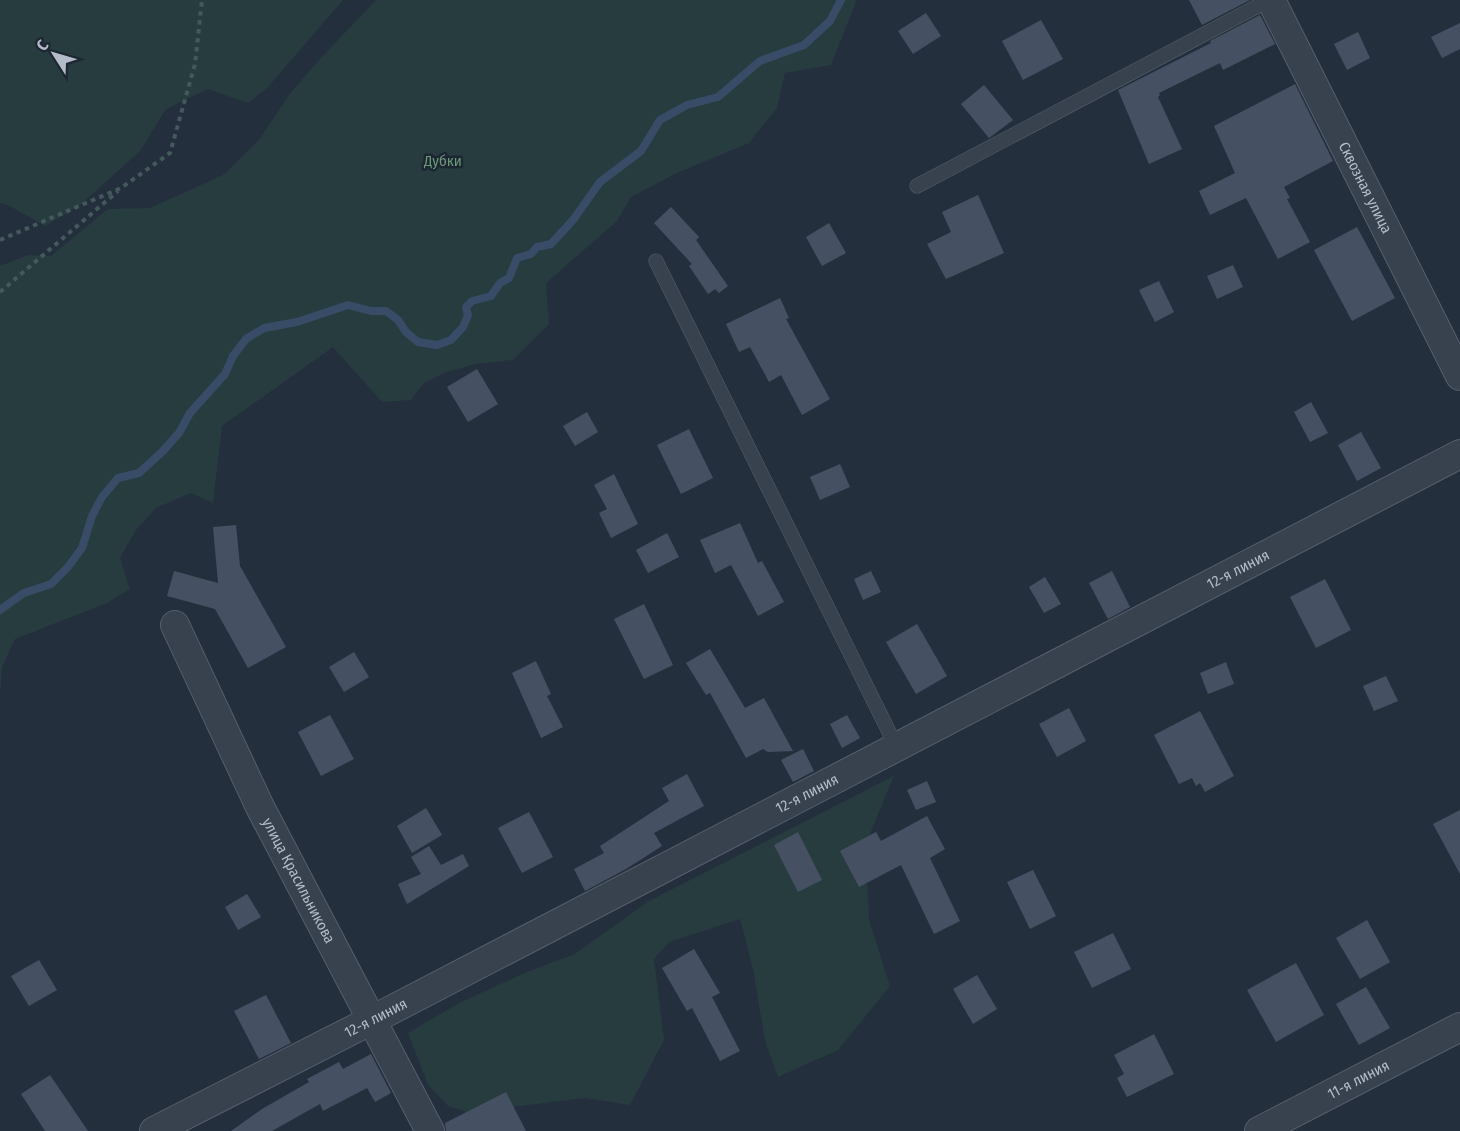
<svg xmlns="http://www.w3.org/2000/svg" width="1460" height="1131" font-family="'Fira Sans Condensed',sans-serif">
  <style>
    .green { fill: #263c3f }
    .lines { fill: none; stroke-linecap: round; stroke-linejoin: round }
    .stream { stroke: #394c67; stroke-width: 8 }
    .building { fill: #455162 }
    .lane-casing { stroke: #565f6c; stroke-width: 15 }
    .street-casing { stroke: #565f6c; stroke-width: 30 }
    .path { stroke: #44595c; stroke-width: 4; stroke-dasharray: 4.5 4.5; stroke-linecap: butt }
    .lane { stroke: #38414e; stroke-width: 14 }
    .street { stroke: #38414e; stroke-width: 28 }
    .labels { text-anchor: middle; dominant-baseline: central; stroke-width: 5; stroke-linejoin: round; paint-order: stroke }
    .park-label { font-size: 15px; fill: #6b9a76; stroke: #1d2633 }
    .street-label { font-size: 15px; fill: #b4bcc9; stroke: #1d2633 }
  </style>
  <rect width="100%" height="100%" fill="#242f3e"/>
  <g class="green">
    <polygon points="0,0 343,0 268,87 248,103 208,89 166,109 140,151 79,206 45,226 8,205 0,203"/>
    <polygon points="376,0 857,0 831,65 785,73 777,108 749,143 677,173 631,197 617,221 546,283 549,324 513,360 476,364 446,372 424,383 411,400 382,402 333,347 222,426 213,503 191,493 156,508 136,530 120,558 130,589 107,603 15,639 2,667 0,695 0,266 28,255 51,256 108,209 150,208 223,175 258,141 292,91 319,60"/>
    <polygon points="894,776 870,834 866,862 869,920 890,986 838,1050 778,1077 765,1041 753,969 740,919 669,942 654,959 664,1040 630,1105 585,1098 467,1112 448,1106 428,1085 408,1033 459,1003 527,972 575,954 649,901"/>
  </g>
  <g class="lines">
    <polyline class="stream" points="0,610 24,593 51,584 68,567 82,548 92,516 102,497 118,478 139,473 162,452 179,433 190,413 225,374 233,356 246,339 264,328 297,322 348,305 371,311 386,311 398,320 406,332 418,342 437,345 451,340 463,327 468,315 466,307 472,301 491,296 500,283 509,278 517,258 531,254 537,247 551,244 573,220 600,182 641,151 660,120 687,105 718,97 760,61 804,45 830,21 841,0"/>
  </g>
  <g class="building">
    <polygon points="1189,0 1250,0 1202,25"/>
    <polygon points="926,13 941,36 913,54 898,31"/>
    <polygon points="1260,15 1275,44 1223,70 1220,63 1159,93 1160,95 1158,97 1182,149 1149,164 1118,90 1211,43 1210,41"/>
    <polygon points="1041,20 1063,59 1023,80 1002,41"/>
    <polygon points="1460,23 1460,49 1442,58 1431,37"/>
    <polygon points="1358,32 1370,58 1347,70 1334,44"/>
    <polygon points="1295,84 1333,161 1284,187 1290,198 1287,199 1310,242 1278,259 1246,198 1210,215 1199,191 1235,173 1214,126"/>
    <polygon points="984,85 1013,120 989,138 961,104"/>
    <polygon points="978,195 1004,253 946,279 927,244 951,232 942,212"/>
    <polygon points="671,207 699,237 696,240 728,286 719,293 715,289 708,294 689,266 692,264 654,223"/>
    <polygon points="829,223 846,253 822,266 806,237"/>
    <polygon points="1357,227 1395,298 1352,321 1314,250"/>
    <polygon points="1233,265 1243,287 1217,299 1207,276"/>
    <polygon points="1159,281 1174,312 1155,322 1139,290"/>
    <polygon points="780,298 789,318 786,319 830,399 802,415 781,375 769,382 750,347 739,352 726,324"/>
    <polygon points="477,369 498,404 468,422 447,387"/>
    <polygon points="1311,402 1328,433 1310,442 1294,412"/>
    <polygon points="587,412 598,432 575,446 563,426"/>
    <polygon points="689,429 713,478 681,494 657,445"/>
    <polygon points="1361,432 1381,468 1357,481 1338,445"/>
    <polygon points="840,464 850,487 820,500 810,477"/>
    <polygon points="614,474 638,524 611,538 599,513 607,509 594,485"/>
    <polygon points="740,523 758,563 762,561 784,602 758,616 731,565 715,573 700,540"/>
    <polygon points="236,525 240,566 286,647 248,668 215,609 167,596 174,571 218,583 213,527"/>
    <polygon points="667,533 679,557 648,573 636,550"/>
    <polygon points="871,571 881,592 863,600 854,579"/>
    <polygon points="1112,571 1130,607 1108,619 1089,583"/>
    <polygon points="1045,577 1061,604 1044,613 1029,587"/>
    <polygon points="1325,579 1351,630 1316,648 1290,597"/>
    <polygon points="644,604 673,665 644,679 614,619"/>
    <polygon points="917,624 947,676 916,694 886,642"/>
    <polygon points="710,649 745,708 764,698 793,751 768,752 763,749 746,758 710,693 706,695 686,663"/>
    <polygon points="354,652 369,677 344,692 329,667"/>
    <polygon points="536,661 551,694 547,696 563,727 541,738 512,673"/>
    <polygon points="1226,662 1234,684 1208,694 1200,673"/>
    <polygon points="1386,676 1398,701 1374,711 1363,686"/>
    <polygon points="1069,708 1086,741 1057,757 1039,724"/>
    <polygon points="1200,711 1234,776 1205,792 1200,783 1196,786 1192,778 1179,784 1154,735"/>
    <polygon points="330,715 354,759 321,776 298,732"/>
    <polygon points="847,715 860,738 842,748 830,724"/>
    <polygon points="803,749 814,771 793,782 781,760"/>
    <polygon points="687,774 704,806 654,833 662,846 626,869 585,891 574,869 604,853 600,846 669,801 662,788"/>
    <polygon points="927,781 936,802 916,810 907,790"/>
    <polygon points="426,808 442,835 412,853 397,826"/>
    <polygon points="1460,810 1460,874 1433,824"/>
    <polygon points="529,812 553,857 522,873 498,828"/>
    <polygon points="927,816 945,849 930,858 960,921 934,934 901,865 859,887 840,851 876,832 881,841"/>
    <polygon points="798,832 822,880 798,892 774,845"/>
    <polygon points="429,846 441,865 463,854 469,866 407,904 398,884 421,874 411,857"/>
    <polygon points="1033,870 1056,916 1030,929 1007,882"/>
    <polygon points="247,894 261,917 238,930 225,907"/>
    <polygon points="1367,920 1390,962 1360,979 1336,938"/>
    <polygon points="1113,933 1131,969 1092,988 1074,952"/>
    <polygon points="694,949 720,993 712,997 740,1051 720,1061 692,1008 687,1011 662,968"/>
    <polygon points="39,960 57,990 29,1006 11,976"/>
    <polygon points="1296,963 1324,1015 1276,1042 1247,990"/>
    <polygon points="977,975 997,1009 973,1024 953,989"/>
    <polygon points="1366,987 1390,1028 1359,1045 1336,1004"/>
    <polygon points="266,995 291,1043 259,1059 234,1011"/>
    <polygon points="1154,1034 1174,1074 1127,1097 1117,1078 1124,1074 1114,1055"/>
    <polygon points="371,1054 391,1093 375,1102 367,1088 323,1111 320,1104 272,1131 231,1131 262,1109 309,1082 307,1079 339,1062 343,1069"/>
    <polygon points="50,1075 88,1131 45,1131 21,1094"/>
    <polygon points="506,1092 526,1131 446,1131 445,1123"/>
  </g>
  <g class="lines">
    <defs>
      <g id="lane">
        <polyline points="917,186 1269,0"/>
        <polyline points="656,261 896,746"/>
      </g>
      <g id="street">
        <path id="s1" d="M1271,0L1460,376"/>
        <path id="s2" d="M175,625L260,807L430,1131"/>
        <path id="s3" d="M154,1131L372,1020L1460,454"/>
        <path id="s4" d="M1259,1131L1460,1027"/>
      </g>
    </defs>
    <use href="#lane" class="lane-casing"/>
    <use href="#street" class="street-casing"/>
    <g class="path">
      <polyline points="0,240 121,188 170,153 195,64 202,0"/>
      <polyline points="0,292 118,191"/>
    </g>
    <use href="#lane" class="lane"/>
    <use href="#street" class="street"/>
  </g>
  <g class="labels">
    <g class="park-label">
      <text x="443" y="161">Дубки</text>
    </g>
    <g class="street-label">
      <text stroke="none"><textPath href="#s1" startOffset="210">Сквозная улица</textPath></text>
      <text stroke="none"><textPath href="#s3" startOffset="1221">12-я линия</textPath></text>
      <text stroke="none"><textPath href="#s3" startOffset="735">12-я линия</textPath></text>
      <text stroke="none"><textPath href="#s2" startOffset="284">улица Красильникова</textPath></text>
      <text stroke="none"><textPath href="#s3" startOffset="249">12-я линия</textPath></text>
      <text stroke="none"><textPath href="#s4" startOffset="112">11-я линия</textPath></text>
    </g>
  </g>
  <g transform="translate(54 54) rotate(307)" stroke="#1d2633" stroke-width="4.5" paint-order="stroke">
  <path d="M0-4.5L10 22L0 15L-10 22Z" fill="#b4bcc9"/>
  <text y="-9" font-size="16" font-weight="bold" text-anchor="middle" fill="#b4bcc9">С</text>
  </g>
</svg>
